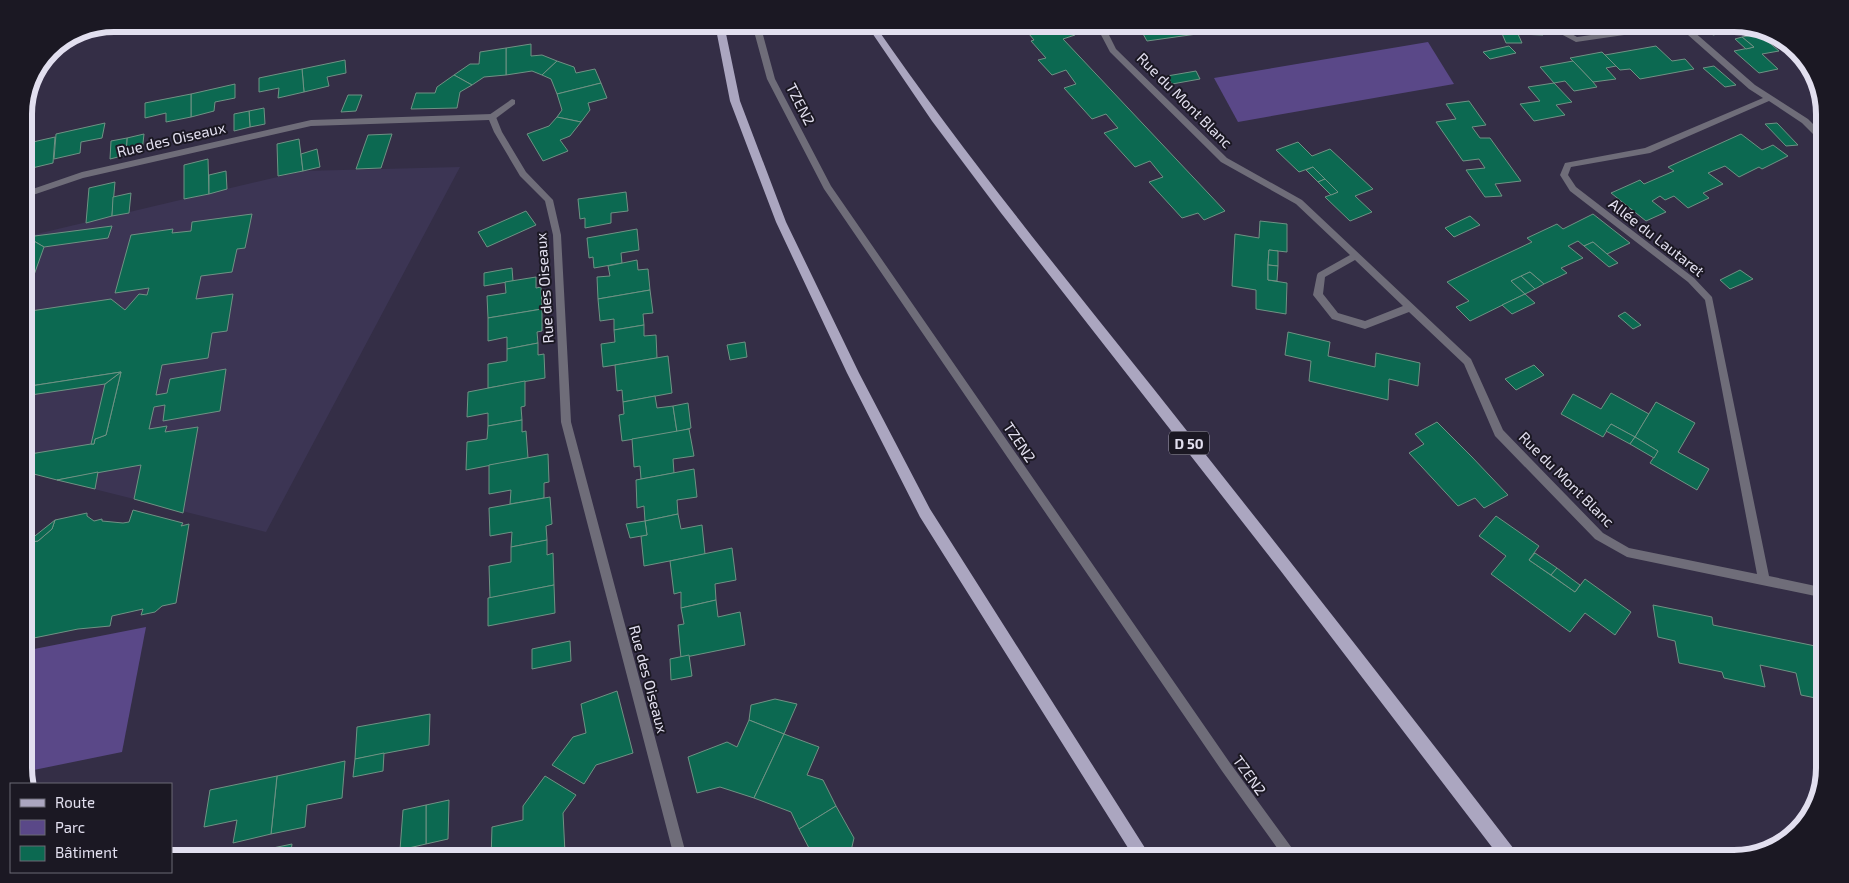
<svg xmlns="http://www.w3.org/2000/svg" width="1849" height="883" font-family="'Exo 2',sans-serif">
  <style>
    .built { fill: #3c3554 }
    .green { fill: #5a4888 }
    .building { fill: #0c6951; stroke: #6f9284 }
    .lines { fill: none; stroke-linecap: round; stroke-linejoin: round }
    .service { fill: #6f6d79; fill-rule: evenodd }
    .minor { fill: #6f6d79; fill-rule: evenodd }
    .primary { fill: #aba6c0; fill-rule: evenodd }
    .labels { text-anchor: middle; dominant-baseline: central; stroke-width: 4; stroke-linejoin: round; paint-order: stroke }
    .shield { fill: #1b1823; stroke: #a6a3b2; stroke-width: 1 }
    .shield-label { font-size: 14px; font-weight: bold; fill: #e2dfef }
    .street-label { font-size: 15px; fill: #e2dfef; stroke: #1b1823 }
    .rim { fill: none; stroke: #e2dfef; stroke-width: 6 }
  </style>
  <rect width="100%" height="100%" fill="#342e46"/>
  <polygon class="built" points="460,167 266,532 26,472 27,468 24,468 24,445 33,419 24,419 24,237 303,171"/>
  <g class="green">
    <polygon points="1428,42 1454,84 1238,122 1214,78"/>
    <polygon points="146,627 122,752 24,772 24,651"/>
  </g>
  <g class="building">
    <polygon points="1036,24 1064,24 1075,35 1063,39 1225,211 1204,220 1198,213 1182,218 1149,182 1163,177 1150,161 1135,167 1104,133 1118,128 1106,114 1092,119 1064,88 1076,84 1066,70 1052,75 1038,60 1046,58 1031,41 1034,40 1024,28"/>
    <polygon points="1152,24 1202,24 1199,24 1204,33 1147,41 1142,32 1154,30"/>
    <polygon points="1221,24 1272,24 1274,26 1225,31"/>
    <polygon points="1498,24 1538,24 1543,35 1518,34 1522,43 1506,43"/>
    <polygon points="1700,24 1728,24 1724,24 1731,31 1713,35"/>
    <polygon points="1759,34 1779,51 1762,54 1778,69 1759,73 1734,51 1754,47 1742,37"/>
    <polygon points="1742,37 1754,47 1746,49 1735,39"/>
    <polygon points="531,44 531,56 542,55 557,61 542,75 532,71 506,75 506,48"/>
    <polygon points="1509,46 1516,53 1490,59 1483,52"/>
    <polygon points="1656,46 1672,61 1685,59 1694,69 1640,79 1630,69 1620,70 1605,55"/>
    <polygon points="506,48 506,75 484,77 472,85 454,75 470,64 479,64 480,52"/>
    <polygon points="1602,52 1616,66 1606,68 1616,79 1593,82 1570,58"/>
    <polygon points="345,60 346,73 327,77 329,86 304,92 302,69"/>
    <polygon points="557,61 574,67 576,73 595,69 601,83 557,94 551,79 542,75"/>
    <polygon points="1573,61 1593,82 1597,87 1574,91 1565,81 1554,83 1540,67"/>
    <polygon points="1714,66 1736,85 1725,87 1703,68"/>
    <polygon points="302,69 304,92 278,98 279,88 259,92 259,78"/>
    <polygon points="1196,71 1200,79 1172,84 1167,76"/>
    <polygon points="454,75 472,85 460,92 457,108 411,109 416,93 435,93 437,87"/>
    <polygon points="601,83 607,98 588,103 590,110 581,122 557,117 562,110 557,94"/>
    <polygon points="1554,83 1572,102 1556,105 1565,115 1534,121 1520,104 1540,101 1528,87"/>
    <polygon points="235,84 235,98 215,102 214,111 191,117 191,94"/>
    <polygon points="191,94 191,117 166,122 166,113 145,118 145,103"/>
    <polygon points="348,95 362,95 356,111 341,112"/>
    <polygon points="1469,101 1486,125 1472,127 1480,138 1490,138 1521,181 1495,184 1502,196 1485,197 1466,170 1485,168 1479,159 1463,161 1436,122 1456,119 1446,104"/>
    <polygon points="264,108 265,124 250,127 249,111"/>
    <polygon points="249,111 250,127 234,131 234,114"/>
    <polygon points="557,117 581,122 570,136 560,140 568,151 543,161 527,134 549,126"/>
    <polygon points="105,123 102,138 81,142 80,153 54,159 56,134"/>
    <polygon points="1777,123 1798,145 1786,146 1765,124"/>
    <polygon points="144,134 142,152 126,155 127,138"/>
    <polygon points="392,134 381,168 356,169 368,135"/>
    <polygon points="1741,134 1762,150 1773,145 1788,156 1762,169 1759,167 1739,177 1725,166 1708,173 1723,184 1703,193 1709,198 1688,208 1674,196 1665,200 1660,196 1652,201 1666,212 1646,221 1611,193 1640,180 1644,184 1674,171 1668,167"/>
    <polygon points="55,137 53,163 28,169 29,159 24,160 24,144"/>
    <polygon points="127,138 126,155 110,159 111,141"/>
    <polygon points="299,139 303,171 278,176 277,144"/>
    <polygon points="1298,142 1312,156 1330,149 1373,189 1355,196 1372,212 1350,221 1325,197 1338,192 1313,167 1299,172 1276,150"/>
    <polygon points="317,149 320,167 303,171 301,154"/>
    <polygon points="208,159 209,194 184,199 184,165"/>
    <polygon points="1313,167 1325,179 1318,182 1306,170"/>
    <polygon points="226,171 227,189 209,194 209,175"/>
    <polygon points="1325,179 1338,192 1331,195 1318,182"/>
    <polygon points="115,182 112,216 86,223 89,188"/>
    <polygon points="626,192 628,211 611,213 611,223 585,228 585,218 580,219 578,199"/>
    <polygon points="131,193 129,213 112,216 113,197"/>
    <polygon points="526,211 536,225 487,247 478,232"/>
    <polygon points="252,214 245,248 237,249 232,272 201,276 196,299 233,294 227,331 212,333 208,358 162,365 156,395 167,393 170,379 226,369 220,411 163,421 165,405 154,407 149,429 167,426 165,432 198,427 183,513 134,499 141,465 57,480 26,472 27,467 24,468 24,455 91,444 94,444 95,439 106,435 121,372 24,387 24,312 111,299 125,310 139,294 147,295 149,288 115,293 131,235 173,229 172,233 191,231 192,222"/>
    <polygon points="1593,214 1630,243 1607,254 1593,242 1584,246 1578,241 1568,246 1583,258 1561,268 1567,273 1544,284 1530,272 1511,281 1525,294 1470,321 1456,307 1469,301 1447,282 1532,242 1527,238 1557,224 1563,229"/>
    <polygon points="1470,216 1480,225 1454,237 1445,228"/>
    <polygon points="1260,221 1287,224 1287,252 1269,250 1268,265 1268,280 1287,283 1286,314 1256,309 1256,290 1232,286 1235,234 1259,238"/>
    <polygon points="112,226 108,238 44,247 27,237"/>
    <polygon points="637,229 639,250 621,253 622,263 594,268 593,257 589,258 587,238"/>
    <polygon points="27,237 44,247 24,303 24,246"/>
    <polygon points="1593,242 1607,254 1618,263 1609,267 1584,246"/>
    <polygon points="1269,250 1278,251 1278,266 1268,265"/>
    <polygon points="637,260 638,270 648,269 650,290 598,299 597,277 610,276 608,266"/>
    <polygon points="1268,265 1278,266 1277,281 1268,280"/>
    <polygon points="512,268 513,281 484,286 484,273"/>
    <polygon points="1740,270 1753,279 1730,289 1720,280"/>
    <polygon points="1530,272 1544,284 1535,289 1521,276"/>
    <polygon points="1521,276 1535,289 1525,294 1511,281"/>
    <polygon points="536,277 536,288 541,287 542,309 488,318 487,296 506,293 505,282"/>
    <polygon points="650,290 653,313 643,314 644,325 614,330 614,319 600,321 598,299"/>
    <polygon points="1525,294 1535,303 1512,314 1502,305"/>
    <polygon points="542,309 542,331 537,332 538,343 507,349 507,337 488,341 488,318"/>
    <polygon points="1625,312 1641,325 1633,329 1618,316"/>
    <polygon points="644,325 644,336 656,335 657,358 603,367 601,344 615,342 614,330"/>
    <polygon points="1288,332 1330,342 1328,356 1375,367 1376,353 1420,363 1418,386 1389,379 1388,400 1309,381 1311,361 1285,355"/>
    <polygon points="745,342 747,357 730,360 727,345"/>
    <polygon points="538,343 538,355 544,354 545,378 488,388 488,364 507,361 507,349"/>
    <polygon points="668,356 672,393 623,402 622,390 617,391 615,365"/>
    <polygon points="1534,365 1544,375 1516,390 1505,379"/>
    <polygon points="121,372 106,435 95,439 94,444 91,444 105,384"/>
    <polygon points="121,372 105,384 24,396 24,387"/>
    <polygon points="525,381 525,406 521,407 522,420 488,426 488,413 467,417 468,392"/>
    <polygon points="1611,393 1649,414 1635,437 1611,424 1603,437 1561,414 1573,394 1601,409"/>
    <polygon points="655,396 657,408 673,406 677,432 622,441 619,415 624,414 623,402"/>
    <polygon points="1656,402 1695,423 1678,452 1709,469 1697,490 1650,463 1658,451 1635,437"/>
    <polygon points="688,403 691,428 677,432 673,406"/>
    <polygon points="522,420 522,432 526,431 528,458 466,470 467,442 487,439 488,426"/>
    <polygon points="1437,422 1472,457 1508,495 1484,508 1475,498 1458,506 1409,453 1424,444 1415,434"/>
    <polygon points="1611,424 1635,437 1630,444 1606,431"/>
    <polygon points="689,429 694,456 673,459 674,473 641,479 640,466 634,467 632,439"/>
    <polygon points="1635,437 1658,451 1654,458 1630,444"/>
    <polygon points="548,454 549,482 544,483 544,498 510,504 511,490 489,494 489,465"/>
    <polygon points="694,469 697,497 677,500 678,514 645,521 644,506 637,508 636,480"/>
    <polygon points="98,472 95,489 57,480"/>
    <polygon points="550,497 552,524 546,526 547,540 511,547 512,532 490,536 489,508"/>
    <polygon points="133,510 183,523 181,526 189,524 176,603 162,606 155,612 141,615 143,609 112,616 110,626 78,629 24,640 24,551 26,543 38,541 52,529 55,520 87,513 87,516 94,521 102,519 102,521 123,523 129,522"/>
    <polygon points="678,514 681,529 702,525 705,554 644,566 641,536 647,535 645,521"/>
    <polygon points="1496,516 1539,546 1529,560 1575,592 1585,579 1631,612 1615,635 1585,613 1570,632 1491,574 1506,556 1479,536"/>
    <polygon points="55,520 52,529 38,541 26,543"/>
    <polygon points="645,521 647,535 630,538 626,524"/>
    <polygon points="547,540 547,555 553,553 554,585 490,598 489,566 511,562 511,547"/>
    <polygon points="732,548 736,580 715,584 716,600 681,608 681,592 674,594 670,561"/>
    <polygon points="1535,553 1557,568 1551,575 1529,560"/>
    <polygon points="1557,568 1580,585 1575,592 1551,575"/>
    <polygon points="554,585 555,613 488,626 488,598"/>
    <polygon points="716,600 718,617 740,612 745,645 681,658 678,625 684,624 681,608"/>
    <polygon points="1653,605 1712,617 1713,625 1825,648 1825,700 1801,695 1796,673 1760,665 1765,687 1724,678 1722,672 1679,663 1675,641 1658,637"/>
    <polygon points="570,641 571,661 532,669 532,649"/>
    <polygon points="689,655 692,676 671,680 670,659"/>
    <polygon points="617,691 633,753 596,765 584,784 552,765 573,737 586,733 581,704"/>
    <polygon points="775,699 797,704 784,734 749,720 751,705"/>
    <polygon points="430,714 429,745 355,759 357,727"/>
    <polygon points="749,720 784,734 754,798 720,787 697,793 688,757 727,742 737,747"/>
    <polygon points="784,734 819,747 807,775 823,780 836,806 799,829 791,812 754,798"/>
    <polygon points="384,753 383,771 353,777 355,759"/>
    <polygon points="345,761 342,798 307,805 305,827 271,834 277,776"/>
    <polygon points="277,776 271,834 233,843 237,820 204,827 210,790"/>
    <polygon points="545,776 576,795 563,813 565,853 532,859 491,859 492,827 523,820 523,806"/>
    <polygon points="449,800 448,839 426,844 426,805"/>
    <polygon points="426,805 426,844 400,850 403,810"/>
    <polygon points="836,806 854,838 851,851 881,856 880,859 808,859 810,850 799,829"/>
    <polygon points="292,844 290,859 267,859 268,849"/>
    <polygon points="268,849 267,859 244,859 244,856"/>
  </g>
  <g class="lines">
    <g class="service">
      <polygon points="752,24 760,24 775,79 831,186 1230,763 1297,855 1299,859 1285,859 1222,771 824,189 767,79"/>
      <polygon points="512,99 515,100 515,104 495,119 489,119 489,115"/>
      <polygon points="680,848 693,855 695,859 676,858 674,854 676,850"/>
    </g>
    <g class="minor">
      <path d="M1100,24H1108V33L1116,49L1227,158L1302,200L1471,359L1503,430L1603,533L1629,548L1757,574L1705,300L1688,282L1570,191L1560,175L1565,163L1645,148L1763,98L1749,89L1679,27L1576,42L1559,33L1555,24H1563L1565,30L1577,37L1668,24H1685L1755,85L1808,119L1825,136V144L1822,143L1802,123L1769,101L1650,153L1571,167L1568,175L1576,187L1694,278L1712,297L1769,576L1825,588V598L1627,557L1595,539L1495,436L1464,364L1409,312L1365,329L1332,319L1313,295L1317,275L1318,273L1350,255L1296,204L1221,162L1110,52L1100,33ZM1355,260L1403,306L1365,321L1338,313L1323,294L1325,277Z"/>
      <polygon points="492,114 496,117 502,132 526,172 553,200 561,235 571,422 686,854 683,859 651,859 653,855 672,849 561,422 553,235 545,201 520,176 494,132 489,120 311,126 83,178 24,198 24,192 82,172 311,120"/>
    </g>
    <g class="primary">
      <polygon points="715,24 724,24 740,101 786,222 859,373 930,509 1152,859 1135,859 920,517 847,373 776,222 730,101"/>
      <path d="M866,24H874C961,150 1057,268 1153,388C1275,542 1397,697 1517,853L1519,859H1501L1280,570L1001,213L932,121Z"/>
    </g>
  </g>
  <g class="labels">
    <rect class="shield" x="1169" y="431.5" width="40" height="23" rx="4"/>
    <g class="shield-label">
      <text x="1189" y="443">D 50</text>
    </g>
    <g class="street-label">
      <text transform="translate(1185 100) rotate(45)">Rue du Mont Blanc</text>
      <text transform="translate(801 104) rotate(63)">TZEN2</text>
      <text transform="translate(171 139) rotate(-13)">Rue des Oiseaux</text>
      <text transform="translate(1657 237) rotate(38)">Allée du Lautaret</text>
      <text transform="translate(544 288) rotate(-94)">Rue des Oiseaux</text>
      <text transform="translate(1020 442) rotate(56)">TZEN2</text>
      <text transform="translate(1567 479) rotate(45)">Rue du Mont Blanc</text>
      <text transform="translate(649 679) rotate(75)">Rue des Oiseaux</text>
      <text transform="translate(1250 775) rotate(54)">TZEN2</text>
    </g>
  </g>
  <path d="M0 0H1849V883H0ZM114 32H1734A82 82 0 0 1 1816 114V768A82 82 0 0 1 1734 850H114A82 82 0 0 1 32 768V114A82 82 0 0 1 114 32Z" fill="#1b1823" fill-rule="evenodd"/>
  <path class="rim" d="M114 32H1734A82 82 0 0 1 1816 114V768A82 82 0 0 1 1734 850H114A82 82 0 0 1 32 768V114A82 82 0 0 1 114 32Z"/>
  <rect x="10" y="783" width="162" height="90" fill="#1b1823" stroke="#6b6875"/>
  <rect x="20" y="799" width="25" height="8" fill="#aba6c0" stroke="#6b6875"/>
  <text x="55" y="808" font-size="15" fill="#e2dfef">Route</text>
  <rect x="20" y="820" width="25" height="15" fill="#5a4888" stroke="#6b6875"/>
  <text x="55" y="833" font-size="15" fill="#e2dfef">Parc</text>
  <rect x="20" y="846" width="25" height="15" fill="#0c6951" stroke="#6b6875"/>
  <text x="55" y="858" font-size="15" fill="#e2dfef">Bâtiment</text>
</svg>
